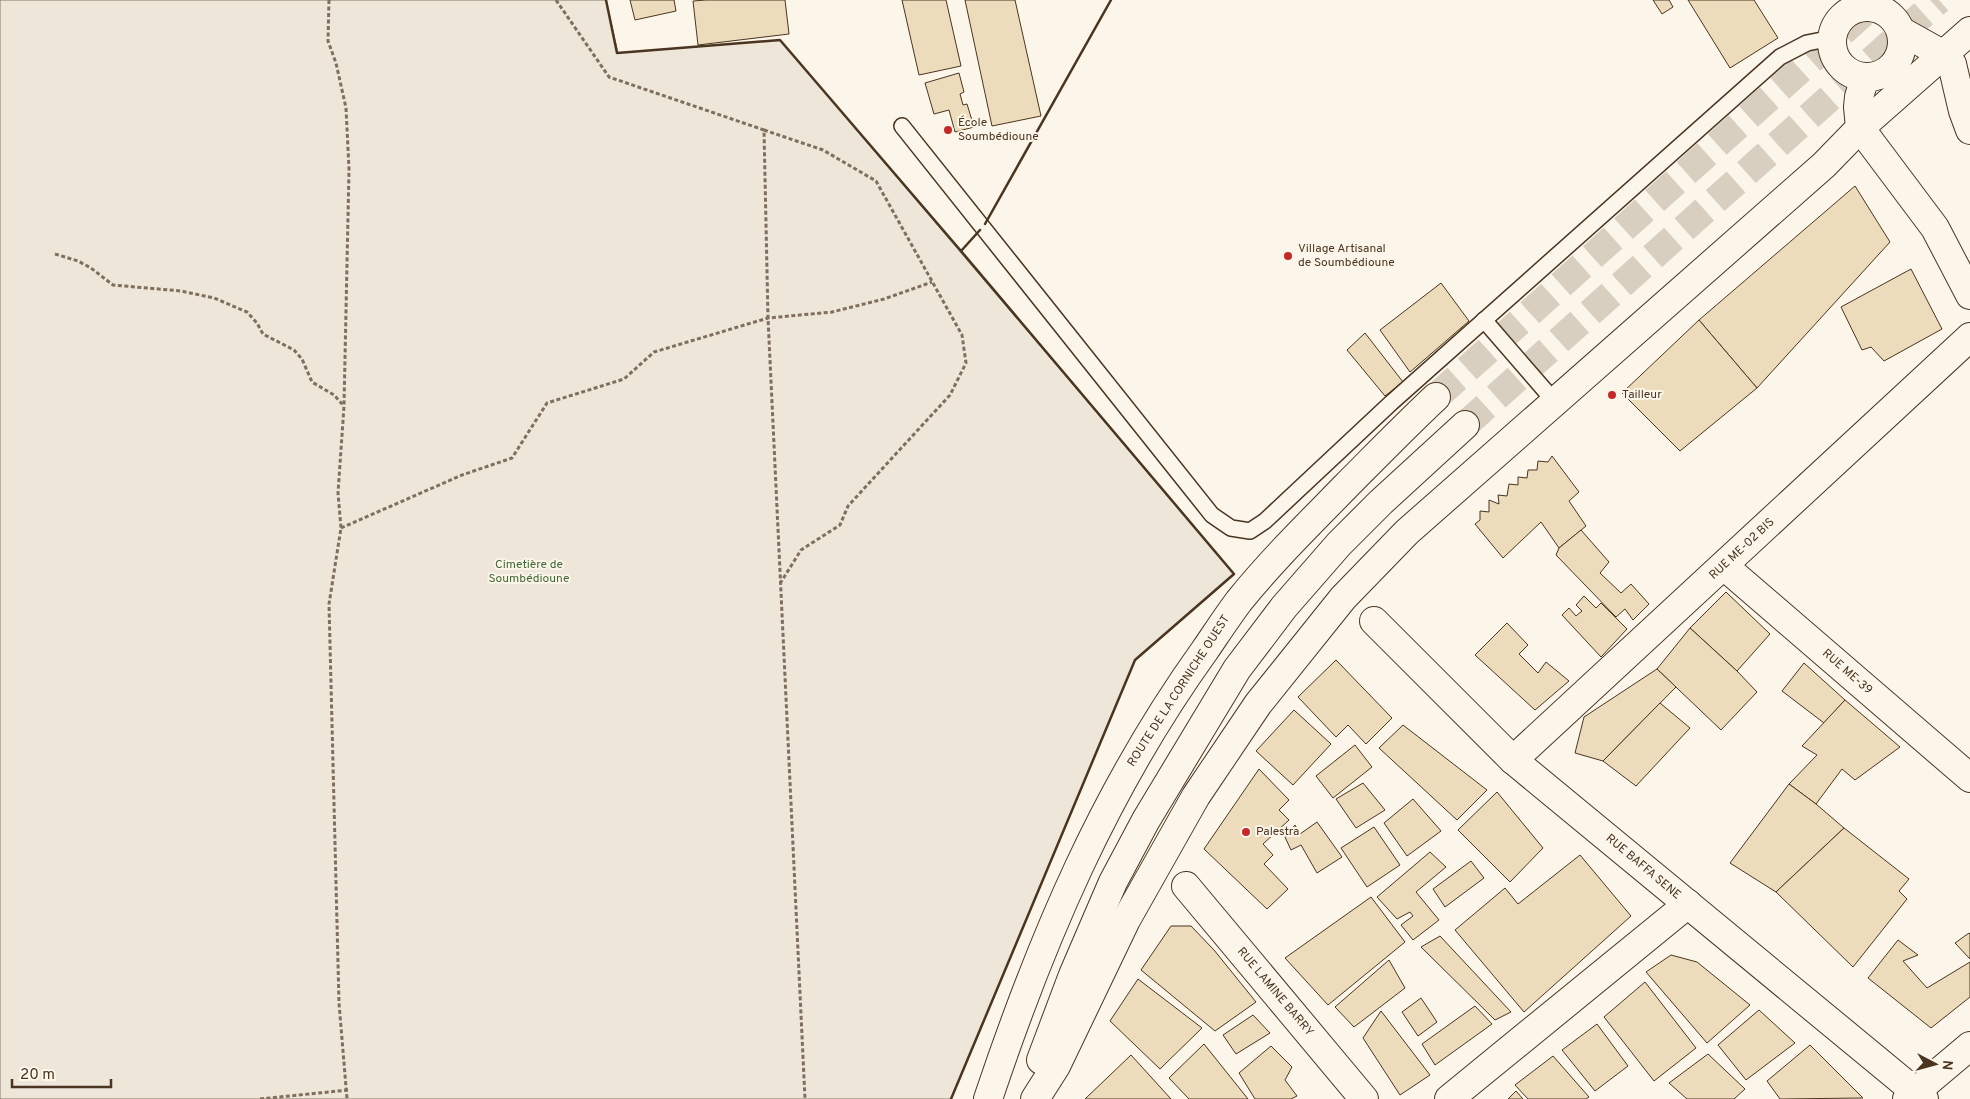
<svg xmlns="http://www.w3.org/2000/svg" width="1970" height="1099" font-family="Overpass,sans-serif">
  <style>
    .green { fill: #ede6d9; stroke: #887966 }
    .building { fill: #ecdcbc; stroke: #4a3520 }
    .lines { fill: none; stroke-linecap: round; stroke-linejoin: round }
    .highway-tunnel { stroke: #d8cfc1; stroke-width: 28; stroke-dasharray: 28 14; stroke-linecap: butt }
    .lane-casing { stroke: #4a3520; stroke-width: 18 }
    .street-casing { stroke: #4a3520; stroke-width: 30 }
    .secondary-casing { stroke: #4a3520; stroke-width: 30 }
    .highway-casing { stroke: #4a3520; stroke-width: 30 }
    .path { stroke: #7f6f5c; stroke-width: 3; stroke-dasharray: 4 2.5; stroke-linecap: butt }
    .lane { stroke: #fbf6e9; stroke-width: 15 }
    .street { stroke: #fbf6e9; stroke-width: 28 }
    .secondary { stroke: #fbf6e9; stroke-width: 28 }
    .highway { stroke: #fbf6e9; stroke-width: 28 }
    .wall { stroke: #4a3520; stroke-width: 2.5 }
    .poi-dot { fill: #c62828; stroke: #fbf6e9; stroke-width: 2 }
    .labels { text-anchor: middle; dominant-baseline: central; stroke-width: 4; stroke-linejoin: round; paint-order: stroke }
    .poi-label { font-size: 12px; fill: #4a3520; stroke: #fbf6e9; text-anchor: start }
    .street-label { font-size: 12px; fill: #4a3520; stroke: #fbf6e9 }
    .park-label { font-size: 12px; fill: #436837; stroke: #fbf6e9 }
  </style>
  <rect width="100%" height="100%" fill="#fbf6e9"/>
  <polygon class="green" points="0,0 606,0 618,53 780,40 1234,574 1135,660 951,1099 0,1099"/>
  <g class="building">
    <polygon points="630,0 674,0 676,11 635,20"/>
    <polygon points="706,0 785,0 789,34 698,45 693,1"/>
    <polygon points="902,0 946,0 961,66 919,75"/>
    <polygon points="965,0 1015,0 1041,116 992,126"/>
    <polygon points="1653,0 1669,0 1673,7 1662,14"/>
    <polygon points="1688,0 1754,0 1778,38 1730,68"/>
    <polygon points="959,73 964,92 960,94 963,105 967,104 974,127 955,132 949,110 934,114 925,83"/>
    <polygon points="1855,186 1890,242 1757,388 1699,320"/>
    <polygon points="1911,269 1942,329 1884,361 1871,347 1862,350 1841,307"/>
    <polygon points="1441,283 1469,321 1410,372 1380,330"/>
    <polygon points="1699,320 1757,388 1680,451 1622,393"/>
    <polygon points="1365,333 1403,382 1385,396 1347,350"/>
    <polygon points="1552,456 1579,492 1569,501 1586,526 1559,548 1541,522 1503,558 1475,524 1480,520 1480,511 1489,512 1489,500 1499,504 1498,495 1507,496 1509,484 1518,485 1518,477 1527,478 1528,470 1537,470 1538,461 1548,462"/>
    <polygon points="1581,530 1609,562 1600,573 1621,593 1631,584 1649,604 1633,620 1625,609 1616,617 1556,555 1559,548"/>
    <polygon points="1726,592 1770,634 1737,671 1690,628"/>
    <polygon points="1584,596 1596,608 1601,603 1627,629 1601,657 1562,615 1569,608 1576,616 1582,611 1576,605"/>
    <polygon points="1507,623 1528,645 1519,654 1538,673 1546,662 1569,681 1535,710 1475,655"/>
    <polygon points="1690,628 1737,671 1757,692 1721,730 1657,669"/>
    <polygon points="1336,660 1392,718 1366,744 1348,725 1336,737 1298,697"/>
    <polygon points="1804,663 1845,700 1824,723 1782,691"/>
    <polygon points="1657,669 1676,687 1603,761 1575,753 1584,717"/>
    <polygon points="1845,700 1900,747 1855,780 1842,769 1816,804 1789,784 1817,755 1802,746"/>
    <polygon points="1660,703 1690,728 1636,786 1603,761"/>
    <polygon points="1294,710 1331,744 1293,785 1256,751"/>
    <polygon points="1403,725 1487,790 1457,820 1379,748"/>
    <polygon points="1355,745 1372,767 1333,798 1316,776"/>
    <polygon points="1259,769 1289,800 1279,810 1289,820 1263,844 1273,855 1264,864 1288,889 1267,909 1204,849"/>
    <polygon points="1363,783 1385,810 1356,828 1336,799"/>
    <polygon points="1789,784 1816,804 1844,828 1776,892 1730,863"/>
    <polygon points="1497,792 1543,848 1510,882 1458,830"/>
    <polygon points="1413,799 1441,831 1407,856 1384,823"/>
    <polygon points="1317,822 1342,857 1317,873 1301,845 1291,850 1285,837 1295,825 1300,834"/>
    <polygon points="1374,827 1400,865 1367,887 1341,848"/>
    <polygon points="1844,828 1909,879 1899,891 1907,899 1853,967 1776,892"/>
    <polygon points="1430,852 1446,867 1416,892 1439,920 1413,940 1401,925 1413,916 1410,912 1397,919 1377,897"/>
    <polygon points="1580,855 1631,916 1524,1012 1455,930 1505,888 1518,904"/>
    <polygon points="1471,861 1484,878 1445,907 1433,889"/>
    <polygon points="1371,897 1405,942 1328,1005 1285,958"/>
    <polygon points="1171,926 1191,926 1214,950 1256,1002 1215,1031 1141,970"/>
    <polygon points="1969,933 1970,934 1970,959 1955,943"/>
    <polygon points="1440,936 1511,1012 1495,1020 1421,947"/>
    <polygon points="1898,940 1918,955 1903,961 1927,988 1970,962 1970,997 1931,1028 1868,978"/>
    <polygon points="1671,955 1697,962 1750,1005 1707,1043 1646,972"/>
    <polygon points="1389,960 1405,988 1354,1027 1335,1007"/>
    <polygon points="1138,979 1202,1028 1160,1069 1110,1021"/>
    <polygon points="1645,982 1696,1048 1654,1081 1604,1017"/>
    <polygon points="1421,998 1437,1022 1418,1036 1402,1012"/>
    <polygon points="1475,1006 1492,1024 1435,1065 1422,1044"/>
    <polygon points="1759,1010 1795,1043 1746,1080 1718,1045"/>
    <polygon points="1381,1011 1430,1075 1400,1095 1363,1038"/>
    <polygon points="1253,1015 1270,1033 1236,1054 1223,1035"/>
    <polygon points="1597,1024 1628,1066 1595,1091 1562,1050"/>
    <polygon points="1204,1044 1248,1099 1189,1099 1169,1078"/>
    <polygon points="1810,1045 1863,1098 1780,1099 1767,1081"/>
    <polygon points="1271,1046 1292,1067 1285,1080 1297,1096 1291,1099 1255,1099 1239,1073"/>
    <polygon points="1708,1054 1745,1089 1734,1099 1687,1099 1669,1083"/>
    <polygon points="1131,1055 1171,1099 1085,1099"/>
    <polygon points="1553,1056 1589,1097 1586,1099 1528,1099 1515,1085"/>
    <polygon points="1516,1091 1523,1099 1508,1099"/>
  </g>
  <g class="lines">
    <g class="highway-tunnel">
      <polyline points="1436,397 1878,0"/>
      <polyline points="1465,425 1939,0"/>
    </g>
    <defs>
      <g id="lane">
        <polyline points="902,126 1212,515 1231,528 1250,531 1265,521 1391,403 1780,57 1807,43 1832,38"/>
        <polyline points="1484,320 1555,402"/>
      </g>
      <g id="street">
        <polyline points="1724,566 1970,778"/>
        <polyline points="1374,621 1513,760 1924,1099"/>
        <polyline points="1513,760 1970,337"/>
        <polyline points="1186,886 1364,1099"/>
        <polyline points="1449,1099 1688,904"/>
        <polyline points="1907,1099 1970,1046"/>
      </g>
      <g id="secondary">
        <circle cx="1867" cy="42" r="35"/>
        <polyline points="1901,31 1944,55 1952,64 1963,111 1970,130"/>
        <polyline points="1865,77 1859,97 1858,107 1860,128 1935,228 1970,295"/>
      </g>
      <g id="highway">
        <polyline points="1858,8 1861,0"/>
        <polyline points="1041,1060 1073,975 1113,882 1146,820 1237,669 1284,607 1339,544 1381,502 1465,425"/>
        <path d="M988,1099C1042,938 1105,789 1205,650C1216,634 1227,617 1239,601C1272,560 1309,524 1346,486C1376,456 1405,426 1436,397"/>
        <polyline points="1035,1099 1056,1066 1126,920 1196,796 1258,704 1343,598 1407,532 1824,165 1860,128 1970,31"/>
      </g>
    </defs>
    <use href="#lane" class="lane-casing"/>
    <use href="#street" class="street-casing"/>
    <use href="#secondary" class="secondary-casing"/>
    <use href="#highway" class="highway-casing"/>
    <g class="path">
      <polyline points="329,0 328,41 336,63 346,108 349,169 344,406 338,493 341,528 329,604 339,1003 347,1099"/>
      <polyline points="556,0 609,77 764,130 768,318 805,1099"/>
      <polyline points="764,130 823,150 876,181 962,335 966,363 950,395 848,506 840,525 801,550 781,582"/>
      <polyline points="55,254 78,261 91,268 113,285 181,291 214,298 247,312 257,323 263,334 294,350 302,359 312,382 334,395 343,405"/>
      <polyline points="341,528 462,475 512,458 547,403 624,379 654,352 768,318 832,312 884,299 932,282"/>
      <polyline points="260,1099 348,1090"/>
    </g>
    <use href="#lane" class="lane"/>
    <use href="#street" class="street"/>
    <use href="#secondary" class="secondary"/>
    <use href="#highway" class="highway"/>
    <g class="wall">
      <polyline points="606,0 617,53 780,40 961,251 980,230"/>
      <polyline points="985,224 1111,0"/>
      <polyline points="951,1099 1135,660 1234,574 961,251"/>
    </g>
  </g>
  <g class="poi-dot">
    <circle cx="948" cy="130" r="5"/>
    <circle cx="1288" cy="256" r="5"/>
    <circle cx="1612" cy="395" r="5"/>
    <circle cx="1246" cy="832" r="5"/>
  </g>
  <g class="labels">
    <g class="poi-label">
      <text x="958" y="123">École<tspan x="958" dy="14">Soumbédioune</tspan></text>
      <text x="1298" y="249">Village Artisanal<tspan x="1298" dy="14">de Soumbédioune</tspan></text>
      <text x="1622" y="395">Tailleur</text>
      <text x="1256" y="832">Palestra</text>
    </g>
    <g class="street-label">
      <text transform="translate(1742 549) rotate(-43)">RUE ME-02 BIS</text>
      <text transform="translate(1847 672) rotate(41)">RUE ME-39</text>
      <text transform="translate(1179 691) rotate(-57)">ROUTE DE LA CORNICHE OUEST</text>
      <text transform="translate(1643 867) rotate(40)">RUE BAFFA SENE</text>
      <text transform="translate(1275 992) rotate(50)">RUE LAMINE BARRY</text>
    </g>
    <g class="park-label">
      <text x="529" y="565">Cimetière de<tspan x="529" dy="14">Soumbédioune</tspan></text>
    </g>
  </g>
  <g transform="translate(1935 1064) rotate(96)" stroke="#fbf6e9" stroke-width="4" paint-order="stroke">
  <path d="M0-4L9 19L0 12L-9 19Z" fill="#4a3520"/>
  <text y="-8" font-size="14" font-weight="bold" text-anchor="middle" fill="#4a3520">N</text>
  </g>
  <path d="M12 1079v8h99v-8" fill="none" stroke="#4a3520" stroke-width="2.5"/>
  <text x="20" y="1079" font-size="15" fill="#4a3520" stroke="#fbf6e9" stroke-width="4" paint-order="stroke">20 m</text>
</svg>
